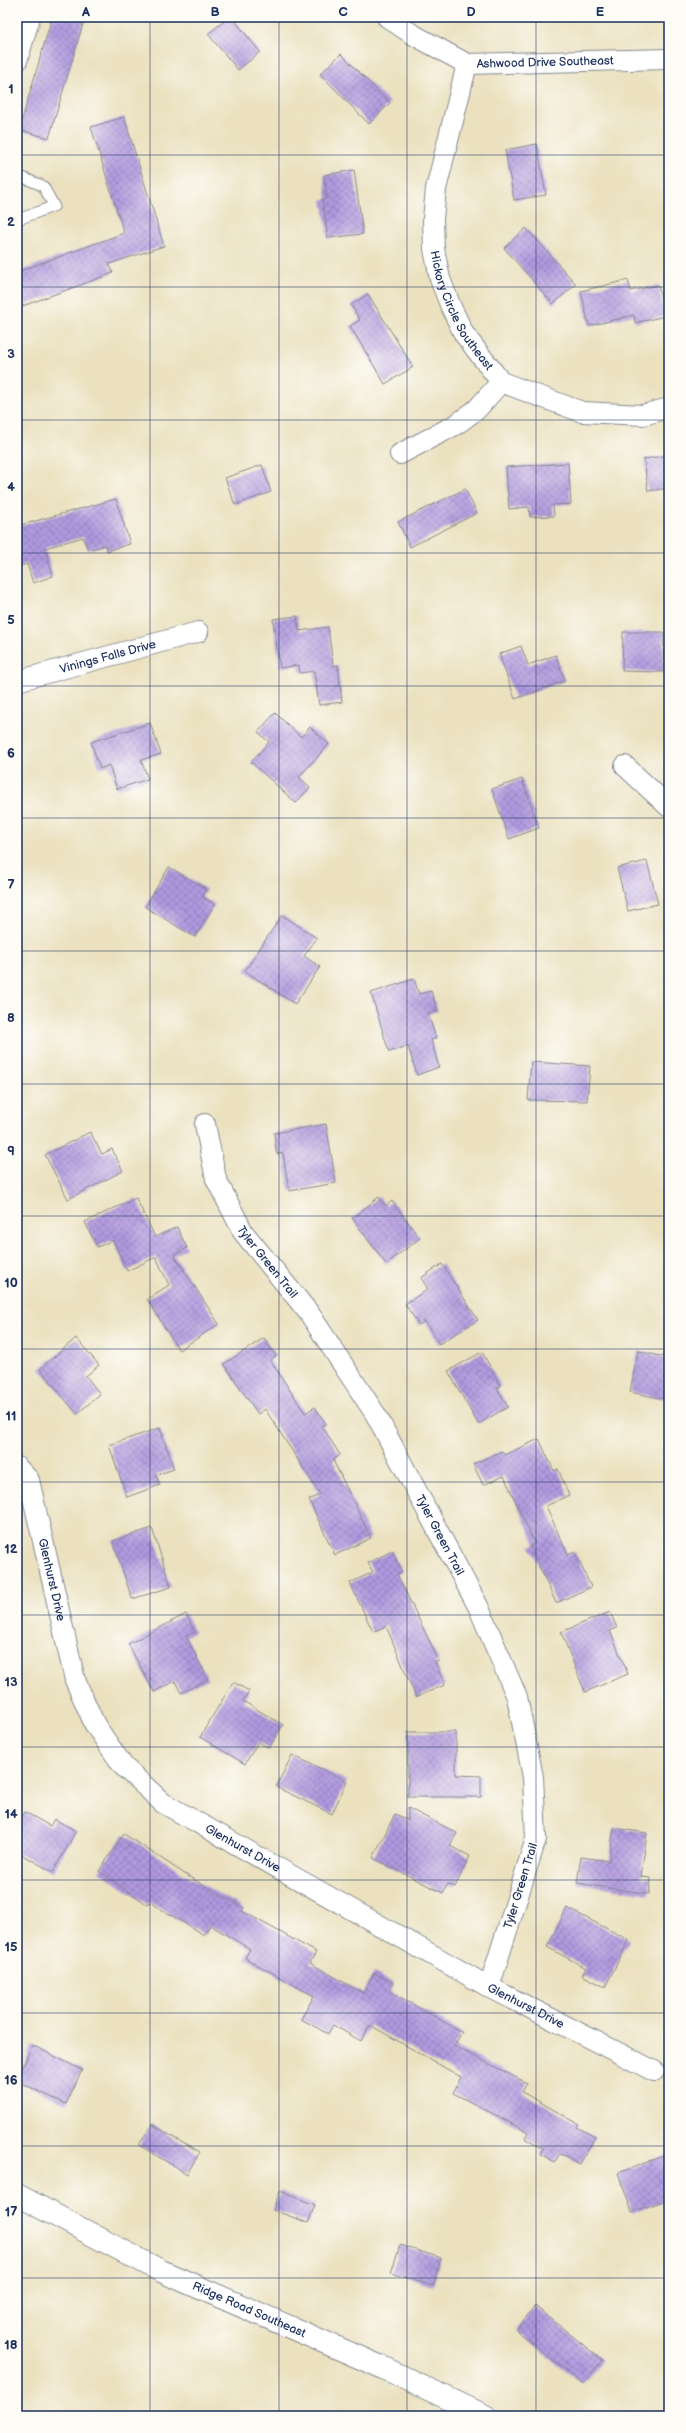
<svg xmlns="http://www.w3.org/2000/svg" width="686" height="2433" font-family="'Balsamiq Sans',sans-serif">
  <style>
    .building { fill: url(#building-cross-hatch) }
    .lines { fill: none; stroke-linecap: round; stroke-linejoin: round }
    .service-casing { stroke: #83888e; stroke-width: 12 }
    .minor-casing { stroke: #83888e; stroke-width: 22 }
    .tertiary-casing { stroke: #83888e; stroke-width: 24 }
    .service { stroke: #fff; stroke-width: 10 }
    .minor { stroke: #fff; stroke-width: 20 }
    .tertiary { stroke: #fff; stroke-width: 22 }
    .grid { fill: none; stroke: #1b2f5e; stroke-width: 1; stroke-opacity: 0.55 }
    .labels { text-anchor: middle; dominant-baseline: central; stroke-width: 3; stroke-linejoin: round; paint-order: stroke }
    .street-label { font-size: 12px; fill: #1b2f5e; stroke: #fdfcf7 }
    .neatline { fill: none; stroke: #1b2f5e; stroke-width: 1.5 }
    .grid-label { font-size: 13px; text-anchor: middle; font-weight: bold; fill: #1b2f5e }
  </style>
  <defs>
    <pattern id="building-cross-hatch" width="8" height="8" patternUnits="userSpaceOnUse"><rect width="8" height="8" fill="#b199df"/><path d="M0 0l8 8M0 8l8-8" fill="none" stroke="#8f7db8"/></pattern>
  </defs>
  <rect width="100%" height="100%" fill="#fdfcf7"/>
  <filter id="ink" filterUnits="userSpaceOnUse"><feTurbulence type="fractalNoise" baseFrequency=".025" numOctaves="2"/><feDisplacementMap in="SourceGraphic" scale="8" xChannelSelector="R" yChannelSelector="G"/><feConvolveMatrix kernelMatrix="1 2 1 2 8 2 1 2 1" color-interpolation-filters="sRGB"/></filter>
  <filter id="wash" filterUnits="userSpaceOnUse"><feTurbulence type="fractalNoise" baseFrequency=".012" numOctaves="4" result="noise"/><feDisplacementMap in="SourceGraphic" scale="16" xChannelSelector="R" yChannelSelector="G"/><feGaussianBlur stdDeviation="0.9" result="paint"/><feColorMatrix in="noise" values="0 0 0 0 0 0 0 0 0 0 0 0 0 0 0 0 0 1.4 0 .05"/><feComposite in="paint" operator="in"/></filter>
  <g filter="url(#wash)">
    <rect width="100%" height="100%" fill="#ebe1bf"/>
    <g id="blocks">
      <g class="building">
        <polygon points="52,17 85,17 49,138 19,130"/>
        <polygon points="229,17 232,17 260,52 238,70 208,34"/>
        <polygon points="341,54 390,103 369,124 320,74"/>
        <polygon points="124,117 164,246 109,264 113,273 17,308 17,272 124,233 91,127"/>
        <polygon points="537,144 546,195 514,200 505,150"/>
        <polygon points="354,170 363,234 328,238 322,199 327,199 324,175"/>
        <polygon points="526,228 576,284 553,304 504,248"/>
        <polygon points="628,280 631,291 658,285 665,316 635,323 634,315 589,326 581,291"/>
        <polygon points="368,294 413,367 385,384 350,326 360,320 351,305"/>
        <polygon points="669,455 669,488 648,491 644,459"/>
        <polygon points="568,463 571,504 553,505 554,516 530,517 529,507 509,509 506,467"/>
        <polygon points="262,465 271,492 235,505 225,478"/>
        <polygon points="465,489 477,513 410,547 398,522"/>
        <polygon points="116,499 130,544 107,551 106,545 88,550 83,537 45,548 53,576 33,583 27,564 17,567 17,526"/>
        <polygon points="297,616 299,631 328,627 333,666 338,665 342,702 319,705 314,671 300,673 299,665 280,668 273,619"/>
        <polygon points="623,632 664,632 663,672 622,671"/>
        <polygon points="521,646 528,665 556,655 565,681 515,699 499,654"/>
        <polygon points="275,713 301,737 310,727 329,744 299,777 310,787 296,803 251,762 269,742 258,732"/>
        <polygon points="150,723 161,754 141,760 148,779 117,789 109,765 100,769 91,742"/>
        <polygon points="522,779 539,828 509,839 492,789"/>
        <polygon points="647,861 658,904 628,911 617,868"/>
        <polygon points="169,867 206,889 202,897 215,904 195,937 145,907"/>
        <polygon points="282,915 317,938 304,956 320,967 295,1004 245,971"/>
        <polygon points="414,979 419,994 431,991 438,1011 428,1014 436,1038 431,1040 439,1067 417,1075 408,1046 389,1052 371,993"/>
        <polygon points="531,1062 590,1066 587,1101 528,1100"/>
        <polygon points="326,1124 336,1183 289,1191 283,1153 277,1154 274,1133"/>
        <polygon points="90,1132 102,1154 112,1149 123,1171 68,1199 45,1155"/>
        <polygon points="379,1197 386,1206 392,1201 420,1238 386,1264 352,1218"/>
        <polygon points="136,1198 155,1237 177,1227 187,1248 174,1255 219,1324 179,1350 147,1299 169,1285 156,1257 127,1271 113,1240 97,1247 85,1222"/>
        <polygon points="442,1264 478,1320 439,1344 425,1321 419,1325 405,1304 428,1289 421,1278"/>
        <polygon points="76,1338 99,1365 86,1376 100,1394 77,1414 40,1369"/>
        <polygon points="264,1338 276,1356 270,1360 305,1413 315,1407 326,1424 322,1426 340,1455 333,1460 371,1538 335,1555 309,1500 320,1494 265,1409 258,1414 224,1364"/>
        <polygon points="638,1351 669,1358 669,1400 630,1392"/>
        <polygon points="482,1352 501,1386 497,1388 508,1407 478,1424 448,1371"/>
        <polygon points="160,1428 174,1469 156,1475 160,1485 127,1497 109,1445"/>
        <polygon points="539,1439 554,1471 558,1469 569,1495 546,1506 568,1555 575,1552 591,1587 556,1603 530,1546 535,1544 504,1476 483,1485 473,1464 502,1451 504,1455"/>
        <polygon points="152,1528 171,1587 132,1599 113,1541"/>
        <polygon points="392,1551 402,1572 397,1574 439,1661 435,1662 445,1685 416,1697 386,1626 373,1632 350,1583 373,1572 368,1563"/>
        <polygon points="610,1612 617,1628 610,1631 628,1674 585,1692 561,1632"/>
        <polygon points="186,1614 195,1632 186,1636 208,1679 181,1693 175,1681 154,1692 128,1644"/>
        <polygon points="233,1682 249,1691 243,1701 283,1725 269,1748 258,1742 245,1764 200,1737"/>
        <polygon points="408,1732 456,1732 456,1775 481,1776 481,1797 408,1797"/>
        <polygon points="292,1755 347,1781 332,1814 276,1787"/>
        <polygon points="408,1808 457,1833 450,1846 470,1856 455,1887 448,1884 443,1893 373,1858 395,1814 408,1820"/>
        <polygon points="25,1812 50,1826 54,1819 76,1831 53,1872 17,1852 17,1825"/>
        <polygon points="614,1828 647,1833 641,1877 651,1878 649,1894 577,1883 581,1857 609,1861"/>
        <polygon points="124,1834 191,1878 244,1908 242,1911 316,1952 310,1963 363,1993 374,1973 393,1983 389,1991 462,2032 454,2046 527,2083 522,2092 579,2124 577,2127 595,2137 580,2164 560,2153 555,2162 540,2154 543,2148 525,2138 528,2132 453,2093 461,2077 370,2025 361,2041 333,2025 328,2034 301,2019 314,1996 245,1958 250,1949 210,1925 204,1935 149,1902 148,1905 99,1871"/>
        <polygon points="567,1908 629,1940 605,1987 582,1975 586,1968 547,1947"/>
        <polygon points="32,2045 82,2070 66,2104 17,2081"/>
        <polygon points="152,2124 199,2153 187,2174 139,2145"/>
        <polygon points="669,2154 669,2199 632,2212 618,2173"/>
        <polygon points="280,2191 315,2205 308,2223 273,2210"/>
        <polygon points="400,2245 441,2258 433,2286 391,2273"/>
        <polygon points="535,2306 602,2360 583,2384 516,2330"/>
      </g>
    </g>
  </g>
  <g filter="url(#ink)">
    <use href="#blocks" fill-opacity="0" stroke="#83888e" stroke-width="1"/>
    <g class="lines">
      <defs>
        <polyline id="service" points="17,175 43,186 54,206 17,220"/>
        <g id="minor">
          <path id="s1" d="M387,17L412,34L467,64L669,59"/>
          <polyline points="17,61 30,17"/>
          <path id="s2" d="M467,64L436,189L433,219L434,249L440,279L451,307L464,334L501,382L582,412L643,415L669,408"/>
          <polyline points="400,454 457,424 477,409 501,382"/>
          <path id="s3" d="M17,681L198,632"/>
          <polyline points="625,766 669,807"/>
          <path id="s4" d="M205,1124L216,1179L243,1232L309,1313L376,1415L478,1606L517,1697L533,1777L536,1839L489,1987"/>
          <path id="s5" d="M17,1467L29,1480L75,1680L95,1725L123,1766L163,1803L489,1987L654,2071"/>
        </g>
        <g id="tertiary">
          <path id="s6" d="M17,2195L161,2271L386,2369L485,2416"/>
        </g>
      </defs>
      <use href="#service" class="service-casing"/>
      <use href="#minor" class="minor-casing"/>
      <use href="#tertiary" class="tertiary-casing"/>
      <use href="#service" class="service"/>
      <use href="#minor" class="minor"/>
      <use href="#tertiary" class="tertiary"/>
    </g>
  </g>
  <path class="grid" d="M150,17V2416M279,17V2416M407,17V2416M536,17V2416M17,155H669M17,287H669M17,420H669M17,553H669M17,686H669M17,818H669M17,951H669M17,1084H669M17,1216H669M17,1349H669M17,1482H669M17,1615H669M17,1747H669M17,1880H669M17,2013H669M17,2146H669M17,2278H669"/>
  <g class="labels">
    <g class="street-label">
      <text stroke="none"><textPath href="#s1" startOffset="171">Ashwood Drive Southeast</textPath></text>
      <text stroke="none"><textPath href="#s2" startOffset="257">Hickory Circle Southeast</textPath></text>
      <text stroke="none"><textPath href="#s3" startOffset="94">Vinings Falls Drive</textPath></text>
      <text stroke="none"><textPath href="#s4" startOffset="154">Tyler Green Trail</textPath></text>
      <text stroke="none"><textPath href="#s4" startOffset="478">Tyler Green Trail</textPath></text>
      <text stroke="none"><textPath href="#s5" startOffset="120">Glenhurst Drive</textPath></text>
      <text stroke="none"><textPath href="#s5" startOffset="468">Glenhurst Drive</textPath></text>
      <text transform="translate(521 1886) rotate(-73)">Tyler Green Trail</text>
      <text stroke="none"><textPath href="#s5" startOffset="792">Glenhurst Drive</textPath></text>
      <text stroke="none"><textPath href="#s6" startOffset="259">Ridge Road Southeast</textPath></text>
    </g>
  </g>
  <rect width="686" height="2433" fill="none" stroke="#fdfcf7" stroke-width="44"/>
  <rect x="22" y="22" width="642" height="2389" class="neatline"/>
  <g class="grid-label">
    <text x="86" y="16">A</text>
    <text x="215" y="16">B</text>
    <text x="343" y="16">C</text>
    <text x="471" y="16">D</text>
    <text x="600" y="16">E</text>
    <text x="11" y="93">1</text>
    <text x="11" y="226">2</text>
    <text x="11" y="358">3</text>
    <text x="11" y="491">4</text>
    <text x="11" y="624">5</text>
    <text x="11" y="757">6</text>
    <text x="11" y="889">7</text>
    <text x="11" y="1022">8</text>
    <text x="11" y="1155">9</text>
    <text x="11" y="1287">10</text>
    <text x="11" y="1420">11</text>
    <text x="11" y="1553">12</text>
    <text x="11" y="1686">13</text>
    <text x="11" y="1818">14</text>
    <text x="11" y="1951">15</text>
    <text x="11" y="2084">16</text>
    <text x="11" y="2216">17</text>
    <text x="11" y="2349">18</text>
  </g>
</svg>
